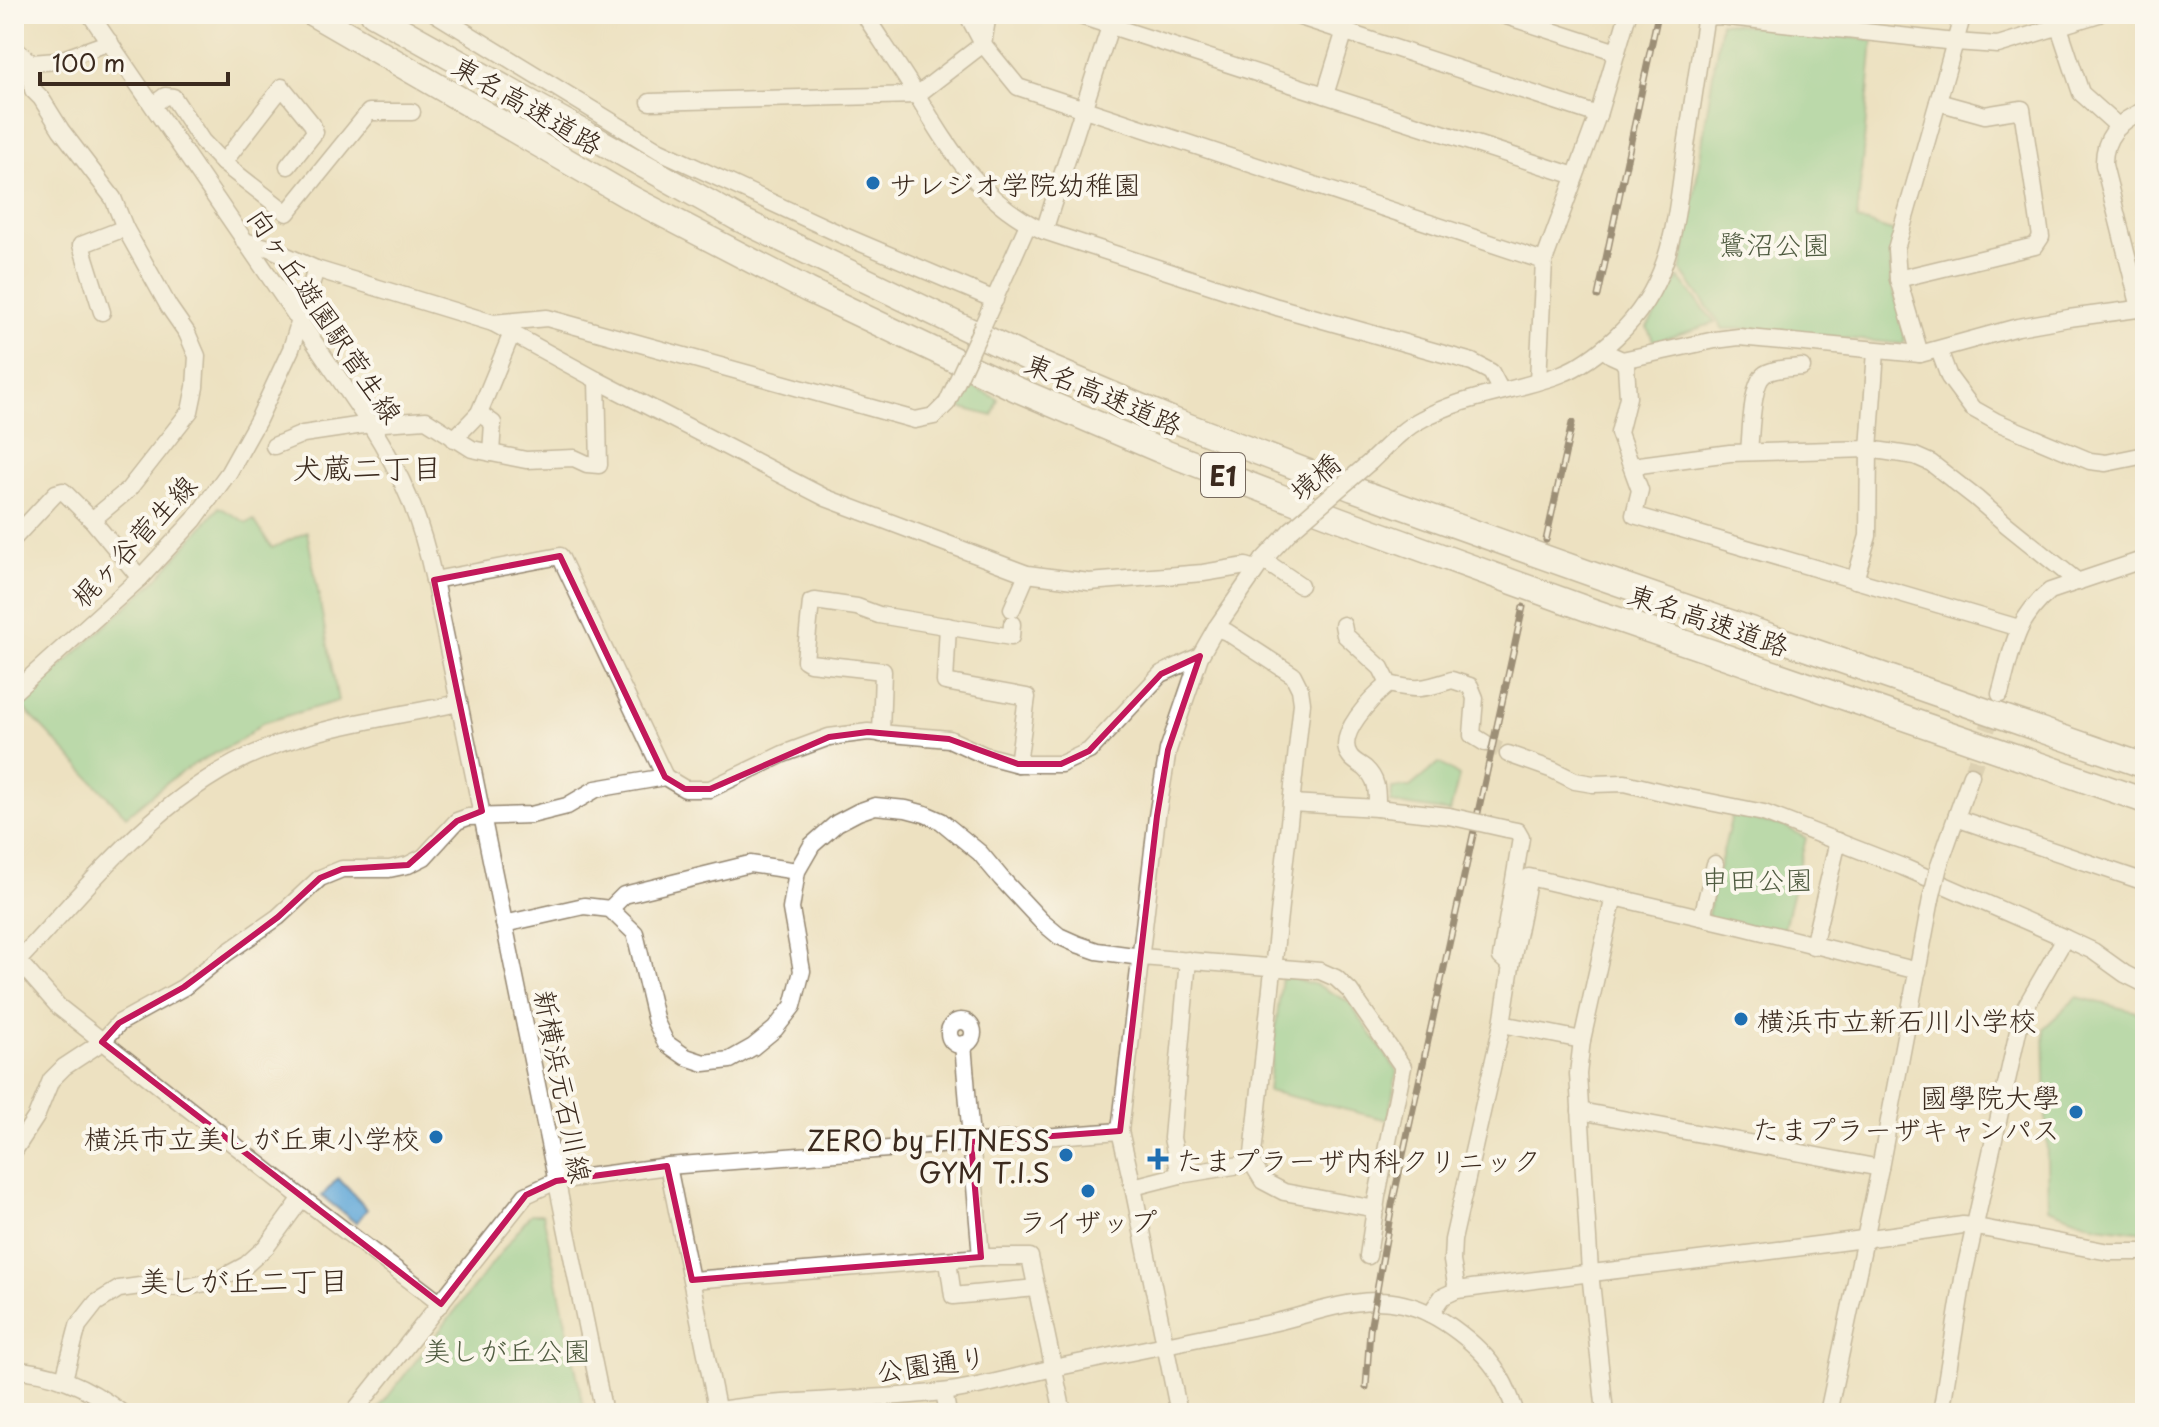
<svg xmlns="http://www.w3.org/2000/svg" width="2159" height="1427" font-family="'Playpen Sans','Klee One',sans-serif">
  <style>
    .green { fill: #7fce8e; stroke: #5d7c56; stroke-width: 2 }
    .water { fill: #62a8d8; stroke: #4e697b; stroke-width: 2 }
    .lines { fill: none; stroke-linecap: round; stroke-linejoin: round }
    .minor-tunnel { stroke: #c9bca0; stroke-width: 16; stroke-dasharray: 16 8; stroke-linecap: butt }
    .minor-casing { stroke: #948670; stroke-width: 19 }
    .highway-casing { stroke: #948670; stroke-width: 27 }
    .minor { stroke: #fff; stroke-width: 16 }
    .highway { stroke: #fff; stroke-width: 24 }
    .rail-casing { stroke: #3b2a1e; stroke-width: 7 }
    .rail { stroke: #fbf7ec; stroke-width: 4; stroke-dasharray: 12; stroke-linecap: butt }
    .minor-bridge-casing { stroke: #948670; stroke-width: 19; stroke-linecap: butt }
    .minor-bridge { stroke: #fff; stroke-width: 16 }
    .marked { fill: none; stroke: #c2185b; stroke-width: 6; stroke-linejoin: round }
    .poi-dot { fill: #1f6fb2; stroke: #fbf7ec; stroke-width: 3 }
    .labels { text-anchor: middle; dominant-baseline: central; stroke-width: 8; stroke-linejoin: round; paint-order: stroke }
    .shield { fill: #fbf7ec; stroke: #75685c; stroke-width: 2 }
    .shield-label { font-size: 26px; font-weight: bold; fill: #3b2a1e }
    .street-label { font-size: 28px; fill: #3b2a1e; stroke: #fbf7ec }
    .poi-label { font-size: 28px; fill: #3b2a1e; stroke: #fbf7ec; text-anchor: start }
    .park-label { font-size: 28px; fill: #4f5b40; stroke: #fbf7ec }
    .neighbourhood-label { font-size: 30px; fill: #3b2a1e; stroke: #fbf7ec }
  </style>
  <rect width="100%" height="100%" fill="#fbf7ec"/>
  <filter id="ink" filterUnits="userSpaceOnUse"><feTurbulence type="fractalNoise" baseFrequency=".0125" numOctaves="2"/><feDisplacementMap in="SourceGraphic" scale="16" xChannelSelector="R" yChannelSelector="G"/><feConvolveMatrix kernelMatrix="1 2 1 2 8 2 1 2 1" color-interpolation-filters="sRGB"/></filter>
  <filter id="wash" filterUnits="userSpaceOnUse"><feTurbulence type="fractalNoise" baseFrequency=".006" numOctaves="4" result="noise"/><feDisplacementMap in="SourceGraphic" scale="32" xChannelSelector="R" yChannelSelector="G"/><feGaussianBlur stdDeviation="1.8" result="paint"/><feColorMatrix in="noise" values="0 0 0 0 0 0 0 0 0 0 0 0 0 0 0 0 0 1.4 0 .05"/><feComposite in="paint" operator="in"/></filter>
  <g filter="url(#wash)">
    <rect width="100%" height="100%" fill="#ede1c1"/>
    <g class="green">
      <path d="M1721,22L1873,40L1857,220L1895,232C1892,250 1888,270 1893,289C1897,308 1910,325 1903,344L1749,329H1723L1681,270L1687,241Z"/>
      <polygon points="1679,278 1715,323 1654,342 1647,327"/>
      <polygon points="965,383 998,399 993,416 958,407"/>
      <polygon points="219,507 247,523 254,520 272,548 307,532 338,701 262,723 241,740 196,763 169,781 126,816 20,704 159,577"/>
      <polygon points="1439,763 1459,776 1450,812 1391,803 1392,788 1410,787"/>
      <polygon points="1732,815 1784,826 1806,838 1783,932 1707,918"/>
      <polygon points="1282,976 1317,985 1348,1001 1397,1071 1388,1120 1268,1091"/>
      <polygon points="2077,997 2145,1014 2145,1232 2097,1226 2048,1208 2044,1028"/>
      <polygon points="531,1214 543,1214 585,1413 375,1413"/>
    </g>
    <polygon class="water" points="338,1178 367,1209 356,1223 322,1196"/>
  </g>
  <g filter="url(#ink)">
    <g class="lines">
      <g class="minor-tunnel">
        <polyline points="1485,743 1508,754"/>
        <polyline points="1971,775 1996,705"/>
      </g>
      <defs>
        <g id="minor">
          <path d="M90,14L370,424C403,476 421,520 434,580L604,1413"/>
          <polyline points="436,14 660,151 842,235 995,300"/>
          <path d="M864,14C882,42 901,69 918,97C952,153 982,203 1044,231L1277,307L1472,362L1491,372L1501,391"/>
          <polyline points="967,14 983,44 1018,87 1544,261 1598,115 1628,14"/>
          <polyline points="1074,14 1575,176"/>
          <polyline points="1291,14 1598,115"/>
          <polyline points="1500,14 1617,52"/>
          <polyline points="1705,17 1720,16 1955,42 1998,45 2099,14"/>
          <polyline points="2059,27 2081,93 2119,127"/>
          <polyline points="14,48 31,63 57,61 110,42"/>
          <polyline points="31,63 31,78 33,90 41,98 61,130 113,198 125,228 169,307 187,333 197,356 195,387 190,411 128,490 92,520"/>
          <polyline points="1325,95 1350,14"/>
          <polyline points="650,102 917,95 983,44 988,14"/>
          <polyline points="153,105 165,96 173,97 202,141 223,163 287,213 369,112 412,112"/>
          <polyline points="223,163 282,87 312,124 315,132 288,166"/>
          <polyline points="1044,231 1114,14"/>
          <polyline points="244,241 269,248 316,269 493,323 597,380 826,498 1027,574 1089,582 1203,573 1246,566 1256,569"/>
          <polyline points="1898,279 2035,246 2041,237 2022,109 1985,115 1938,102"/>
          <path d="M2140,308L2104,165C2103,137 2120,120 2145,110"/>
          <polyline points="102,312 81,245 125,228"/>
          <polyline points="493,323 547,318 915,420 934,416 947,403"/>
          <polyline points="983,325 1028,224"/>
          <polyline points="1603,349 1611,355 1622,360 1626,366 1628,397 1619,433 1640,490 1634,515 2019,628"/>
          <polyline points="1939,350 1949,377 1972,408 1997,422 2090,461 2106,463 2145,455"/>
          <polyline points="1920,354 1898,279 1896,249 1963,14"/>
          <polyline points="1622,360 1715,340 1739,337 1920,354 2018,327 2069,318 2145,308"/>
          <polyline points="1538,381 1544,261"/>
          <polyline points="479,413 493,423 491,453"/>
          <polyline points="454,439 479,413 512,333"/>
          <polyline points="274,446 303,434 370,424 426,420 472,449 526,460 574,458 587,464 599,465 597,380"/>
          <path d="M1749,452C1751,434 1751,383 1765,374C1775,368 1791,368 1802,367"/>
          <path d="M1370,462C1386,447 1402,429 1422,419C1465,395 1515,392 1561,374C1582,366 1600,352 1616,337C1672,285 1675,224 1685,153C1692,107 1699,60 1706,14"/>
          <polyline points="1632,466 1730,453 1869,449 1915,456 1931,463 1976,498 2007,525 2078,582"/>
          <polyline points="14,538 56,493 63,491 92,520 140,578"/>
          <polyline points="1263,560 1300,585"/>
          <polyline points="434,580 560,556 665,777"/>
          <polyline points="1855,580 1868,536 1869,449 1876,351"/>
          <polyline points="1012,609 1027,574"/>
          <path d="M1343,625L1345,635L1381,668L1389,684C1419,691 1423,689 1452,680L1470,686L1475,698L1472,735L1485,743"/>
          <polyline points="948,626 945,682 1027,697 1018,764"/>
          <polyline points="1216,628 1227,632 1293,675 1300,689 1302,703 1252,1163 1263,1181 1284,1192 1376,1209"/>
          <polyline points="14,692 140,578 194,520 229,472 258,420 291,349 316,269"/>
          <path d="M2000,694C2012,652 2014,620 2050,591L2145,559"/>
          <polyline points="881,734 883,671 810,663 805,660 811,602 815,601 857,607 879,615 1011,637 1012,624"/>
          <polyline points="1508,754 1553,770 1575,781 1593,784 1625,783 1670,794 1764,813 1903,867 2065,938"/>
          <polyline points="1291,803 1377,808 1449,816"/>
          <path d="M1377,808C1377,791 1378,780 1365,768C1360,764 1353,761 1350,756C1334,735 1373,697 1389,684"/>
          <polyline points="1956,818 2145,882"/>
          <polyline points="1507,829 1517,831 1521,838 1501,957 1511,966"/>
          <polyline points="1939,866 1971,775"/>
          <polyline points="610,909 624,895 750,864 797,871"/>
          <polyline points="1702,917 1715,864"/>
          <polyline points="504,924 584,906 610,909 635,933 656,1022 666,1043 686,1057 704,1063 730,1060 753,1047 775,1029 793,1006 802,971 791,909 797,871 812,845 837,823 858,812 875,806 906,809 925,814 941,821 980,853 1001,878 1041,921 1059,936 1077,944 1097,951 1141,957 1320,971 1336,978 1350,991 1403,1067 1377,1196 1368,1256"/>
          <polyline points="1813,946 1838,841"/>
          <polyline points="14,956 59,1007 302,1198 441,1304"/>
          <path d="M14,965C89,887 159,792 263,750C325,725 394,717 459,703"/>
          <circle cx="961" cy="1033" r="12"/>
          <polyline points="1502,1024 1582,1040"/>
          <polyline points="1580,1111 1880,1168"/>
          <polyline points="14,1151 36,1117 51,1080 64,1067 102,1042 119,1023 184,987 225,954 278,917 320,878 342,869 389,869 408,865 424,857 457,821 468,817 531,815 567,806 596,789 665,777 685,789 710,789 783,754 829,737 868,732 949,739 984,755 1018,764 1061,764 1089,751 1161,674 1200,656"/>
          <polyline points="668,1166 718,1413"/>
          <polyline points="1180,1175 1172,1138 1188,960"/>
          <polyline points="1133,1187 1180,1175 1252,1163"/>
          <polyline points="1982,1228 2109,1252 2145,1252"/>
          <polyline points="981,1257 1030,1257 1063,1413"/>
          <polyline points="948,1261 953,1296 1036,1288"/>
          <polyline points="692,1280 981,1257 963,1044"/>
          <polyline points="1457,1290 1452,1261 1453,1240 1502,1024 1511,966 1529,877 1743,927 1918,971"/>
          <path d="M1430,1314L1442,1297L1457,1290C1626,1268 1795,1250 1963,1225L1974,1226"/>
          <path d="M14,1370C54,1371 91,1389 122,1413"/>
          <polyline points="64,1379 78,1326 96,1303 119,1289 147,1285 181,1288 216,1281 246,1265 267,1246 302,1198"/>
          <polyline points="944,1392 948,1413"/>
          <polyline points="353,1413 526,1195 556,1181 668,1166 1120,1131"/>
          <path d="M701,1413C780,1398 862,1402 942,1392C979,1388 1017,1376 1054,1368C1125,1353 1196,1339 1267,1324C1312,1315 1357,1293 1403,1304C1439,1312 1485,1348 1502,1380C1508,1390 1512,1402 1516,1413"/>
          <polyline points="1179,1413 1133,1187 1120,1131 1157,816 1168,750 1200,656 1216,628 1263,560 1291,530"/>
          <polyline points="1605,1413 1590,1272 1578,1074 1582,1040 1614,896"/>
          <polyline points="1828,1413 1880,1168 1931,899"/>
          <polyline points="1941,1413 1963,1279 2022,1013 2065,938 2093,951 2125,974 2145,984"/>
        </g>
        <g id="highway">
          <polyline points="313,14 633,199 808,290 1016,389 1159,450 1339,519 1590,610 2145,801"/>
          <polyline points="373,14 737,218 1027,358 1173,420 1353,489 1600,577 2145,766"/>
        </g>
      </defs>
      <use href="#minor" class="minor-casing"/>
      <use href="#highway" class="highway-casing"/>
      <use href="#minor" class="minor"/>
      <use href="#highway" class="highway"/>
      <defs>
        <g id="rail">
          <polyline points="1598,296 1658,14"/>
          <polyline points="1546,540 1572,423"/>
          <polyline points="1366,1387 1370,1330 1392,1205 1523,607"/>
        </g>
      </defs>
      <use href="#rail" class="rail-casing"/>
      <use href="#rail" class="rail"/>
      <defs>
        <g id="minor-bridge">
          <polyline points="947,403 983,325"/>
          <polyline points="1291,530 1370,462"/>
          <polyline points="1449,816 1507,829"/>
          <polyline points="1931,899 1939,866"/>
        </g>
      </defs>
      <use href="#minor-bridge" class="minor-bridge-casing"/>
      <use href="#minor-bridge" class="minor-bridge"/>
    </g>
  </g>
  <path d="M0 0H2159V1427H0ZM560,556L665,777L685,789H710L829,737L868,732L949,739L1018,764H1061L1089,751L1161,674L1200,656L1168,750L1157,816L1120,1131L971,1142L981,1257L692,1280L667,1166L556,1181L526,1195L441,1304L102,1042L119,1023L184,987L278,917L320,878L342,869L408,865L457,821L482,811L434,580Z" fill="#ede1c1" fill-opacity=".55" fill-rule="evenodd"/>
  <path class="marked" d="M560,556L665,777L685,789H710L829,737L868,732L949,739L1018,764H1061L1089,751L1161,674L1200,656L1168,750L1157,816L1120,1131L971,1142L981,1257L692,1280L667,1166L556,1181L526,1195L441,1304L102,1042L119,1023L184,987L278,917L320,878L342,869L408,865L457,821L482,811L434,580Z"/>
  <g class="poi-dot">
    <circle cx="873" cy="183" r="8"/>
    <circle cx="1741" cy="1019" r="8"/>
    <circle cx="2076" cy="1112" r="8"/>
    <circle cx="436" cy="1137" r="8"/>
    <circle cx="1066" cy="1155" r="8"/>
    <path d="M1154 1147h8v8h8v8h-8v8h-8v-8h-8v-8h8z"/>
    <circle cx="1088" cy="1191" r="8"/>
  </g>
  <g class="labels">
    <rect class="shield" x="1201" y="453" width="44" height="44" rx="6"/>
    <g class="shield-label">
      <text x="1223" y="475">E1</text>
    </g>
    <g class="street-label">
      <text transform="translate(528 104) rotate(30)">東名高速道路</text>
      <text transform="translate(326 315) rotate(56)">向ヶ丘遊園駅菅生線</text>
      <text transform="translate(1104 393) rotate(23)">東名高速道路</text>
      <text transform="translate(1314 476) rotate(-41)">境橋</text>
      <text transform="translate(133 540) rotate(-47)">梶ヶ谷菅生線</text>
      <text transform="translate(1709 619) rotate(19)">東名高速道路</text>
      <text transform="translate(564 1086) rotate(79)">新横浜元石川線</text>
      <text transform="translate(931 1363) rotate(-8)">公園通り</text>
    </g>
    <g class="poi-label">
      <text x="889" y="183">サレジオ学院幼稚園</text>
      <text x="1757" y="1019">横浜市立新石川小学校</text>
      <text x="2060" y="1096" text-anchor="end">國學院大學<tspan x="2060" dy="32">たまプラーザキャンパス</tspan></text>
      <text x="420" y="1137" text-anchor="end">横浜市立美しが丘東小学校</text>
      <text x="1050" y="1139" text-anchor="end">ZERO by FITNESS<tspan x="1050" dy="32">GYM T.I.S</tspan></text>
      <text x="1176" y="1159">たまプラーザ内科クリニック</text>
      <text x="1088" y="1220" text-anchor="middle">ライザップ</text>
    </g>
    <g class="park-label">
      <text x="1774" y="243">鷺沼公園</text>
      <text x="1757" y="878">申田公園</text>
      <text x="507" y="1349">美しが丘公園</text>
    </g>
    <g class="neighbourhood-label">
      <text x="367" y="466">犬蔵二丁目</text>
      <text x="244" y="1279">美しが丘二丁目</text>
    </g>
  </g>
  <rect width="2159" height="1427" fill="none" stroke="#fbf7ec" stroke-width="48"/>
  <path d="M40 72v12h188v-12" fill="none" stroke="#3b2a1e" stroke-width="4"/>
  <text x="52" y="72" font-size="24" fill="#3b2a1e" stroke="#fbf7ec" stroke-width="6" paint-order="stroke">100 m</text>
</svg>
